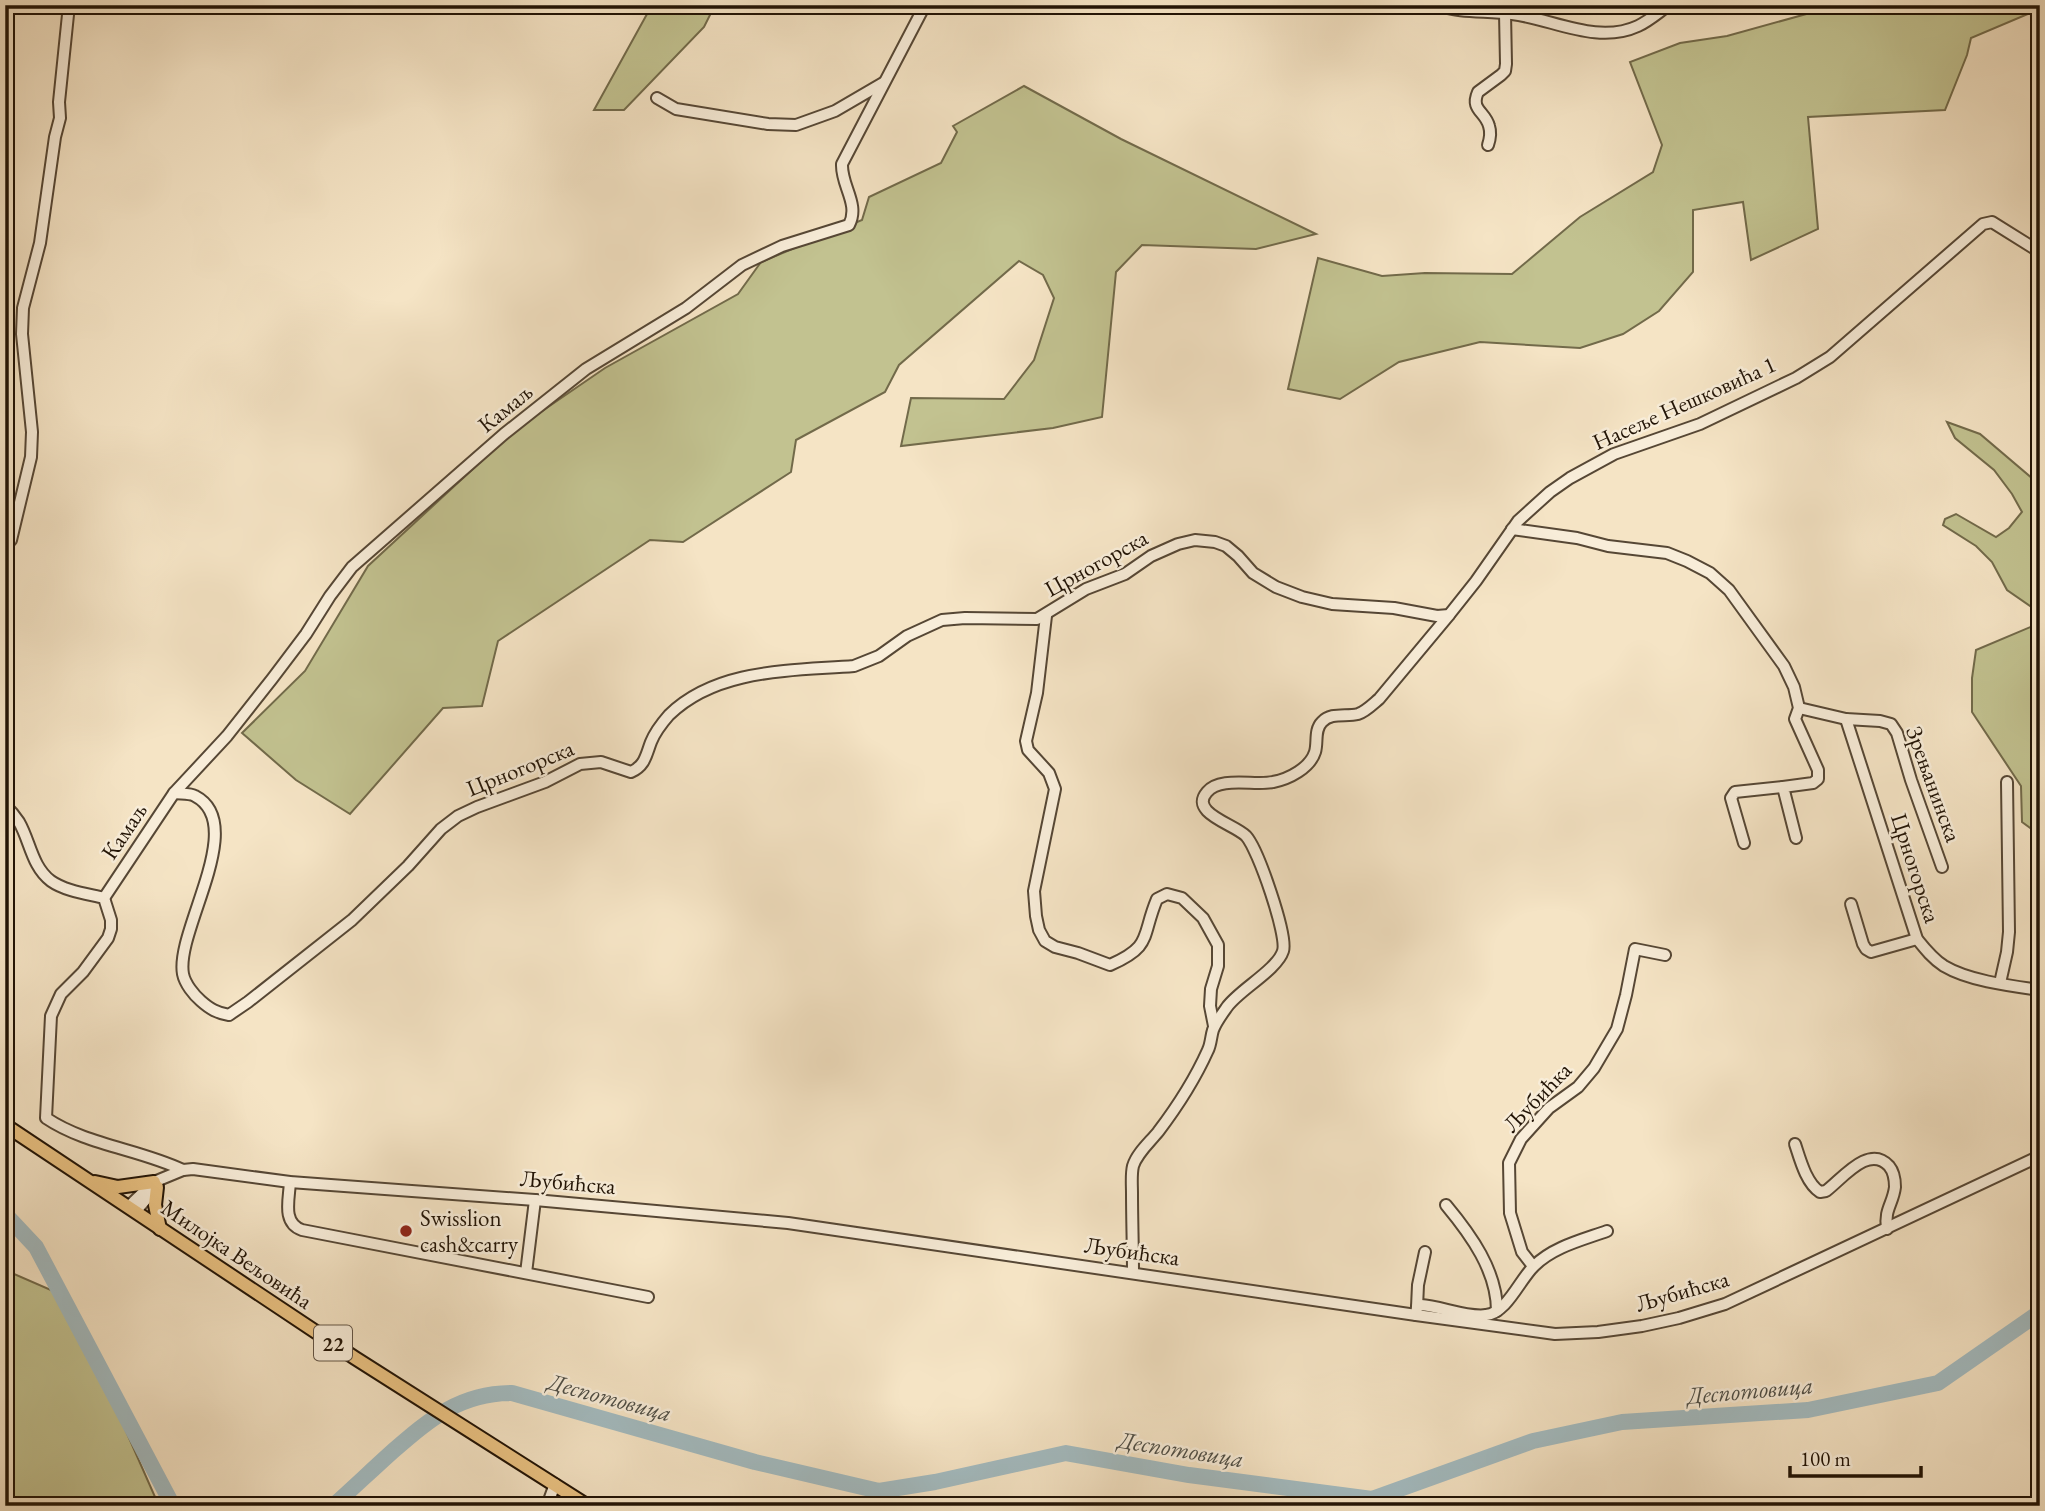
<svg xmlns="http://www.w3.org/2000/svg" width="2045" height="1511" font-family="'EB Garamond',serif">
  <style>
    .green { fill: #c2c290; stroke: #726a4a; stroke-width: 2 }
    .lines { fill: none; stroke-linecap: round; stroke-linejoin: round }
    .river { stroke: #a3bbc0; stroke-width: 16 }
    .minor-casing { stroke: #564735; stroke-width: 14 }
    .major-casing { stroke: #211305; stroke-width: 16 }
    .minor { stroke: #f8edd9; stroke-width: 10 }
    .major { stroke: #eac282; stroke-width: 12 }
    .poi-dot { fill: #8f2418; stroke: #f8edd9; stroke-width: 2.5 }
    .labels { text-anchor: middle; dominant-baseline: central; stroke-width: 5; stroke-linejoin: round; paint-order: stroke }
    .shield { fill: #f8edd9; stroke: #625445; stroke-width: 2 }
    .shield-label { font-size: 21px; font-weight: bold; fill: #211305 }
    .street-label { font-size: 23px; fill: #211305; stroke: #f8edd9 }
    .poi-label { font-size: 23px; fill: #211305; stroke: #f8edd9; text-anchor: start }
    .water-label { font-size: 24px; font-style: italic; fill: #4e4e46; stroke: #f8edd9 }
  </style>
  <rect width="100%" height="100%" fill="#f5e4c5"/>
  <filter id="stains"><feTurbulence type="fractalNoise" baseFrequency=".00286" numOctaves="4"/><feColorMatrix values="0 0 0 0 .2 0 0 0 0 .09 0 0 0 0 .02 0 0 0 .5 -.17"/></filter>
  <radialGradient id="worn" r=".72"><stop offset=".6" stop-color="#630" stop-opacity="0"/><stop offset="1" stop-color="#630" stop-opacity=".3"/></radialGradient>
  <g class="green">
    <polygon points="652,5 715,5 704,27 624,110 594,110"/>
    <polygon points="1861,5 2037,5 2035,11 1971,38 1967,55 1945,110 1808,117 1818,229 1751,260 1743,202 1693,210 1693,272 1659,311 1623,334 1580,348 1480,342 1399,362 1340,399 1288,389 1318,258 1382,276 1425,273 1512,274 1580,217 1653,172 1662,145 1630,62 1680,43 1727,36 1810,13"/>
    <polygon points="1024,86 1121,139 1316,234 1256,249 1142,245 1116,272 1102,417 1053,428 901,446 911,398 1004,399 1034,360 1054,298 1043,275 1019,261 899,365 885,392 796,440 791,472 683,542 650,540 498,641 482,706 443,708 350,814 296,780 242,733 305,671 368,566 516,429 605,368 738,294 761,262 862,220 869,197 941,163 957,132 953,126"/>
    <polygon points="1947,422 1980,434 2040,485 2040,613 2007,590 1992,562 1976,546 1943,525 1945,519 1956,514 1996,537 2009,528 2022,512 2012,494 1994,470 1955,438"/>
    <polygon points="2040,623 2040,835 2022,822 2021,786 1972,712 1972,678 1976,650"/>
    <polygon points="5,1270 67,1297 159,1506 5,1506"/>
  </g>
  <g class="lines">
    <g class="river">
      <polyline points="5,1214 36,1247 173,1506"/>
      <path d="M333,1506C353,1488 373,1469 393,1451C430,1419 460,1393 512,1393L755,1462L879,1491L935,1482L1066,1453L1189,1475L1372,1499L1533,1441L1622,1422L1808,1410L1938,1383L2040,1312"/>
    </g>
    <defs>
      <g id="minor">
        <path d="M1438,5C1462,14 1487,10 1512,14C1553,19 1597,45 1638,26C1649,21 1659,12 1669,5"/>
        <polyline points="657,98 676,109 768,124 796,125 835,111 883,83"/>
        <path d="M1488,145C1490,139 1491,132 1489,126C1485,111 1470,110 1478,92L1501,75L1505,71L1506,64L1505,13"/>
        <polyline points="1512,529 1577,538 1608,546 1667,553 1687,561 1710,573 1729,590 1784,666 1794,687 1799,708 1795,719 1818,770 1818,779 1813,783 1783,787 1796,838"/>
        <polyline points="5,546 11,540 31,457 32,432 22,334 23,308 40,243 55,137 60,118 59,102 69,5"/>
        <path d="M1046,616L1037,693L1026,741L1028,750L1049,773L1055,789L1034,891L1036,916L1039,930L1045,941L1055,947L1078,953L1110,965C1153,946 1141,937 1157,899L1167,894L1182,898L1203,918L1218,945V966L1211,989L1210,1006L1214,1026"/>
        <polyline points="1799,708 1846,719 1880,721 1891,724 1897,733 1911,780 1942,867"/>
        <path d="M1846,719L1917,939C1925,949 1933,959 1944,966C1969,981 2011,986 2040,990"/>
        <path d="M174,793C180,794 190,793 195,796C249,824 175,931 183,974C185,984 194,995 201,1001C210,1009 217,1013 229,1015L248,1002L352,920L408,866L441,829L458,816L477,807L545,782L580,764L601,762L631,772C645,766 646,755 651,742C655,732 662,723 669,715C717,668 792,671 854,666L879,656L907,636L942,620L965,618L1037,619L1086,589L1125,574L1151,556L1178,544L1195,540L1215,542L1226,546L1238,556L1253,573L1276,587L1302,597L1332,604L1394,608L1437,616L1449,615L1476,581L1518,521L1550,492L1570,478L1614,454L1700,424L1796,378L1830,357L1983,224L1992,222L2040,252"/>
        <path d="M5,805C10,810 15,816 19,822C30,841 32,867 51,881C65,891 88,894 104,898L111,920V929L108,938L83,972L61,994L51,1016L46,1118C86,1145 139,1149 183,1170"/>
        <polyline points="1744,843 1731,798 1735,792 1783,787"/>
        <path d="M104,898L174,793L227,736L272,679L306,634L330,596L352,567L504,434L586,369L686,308L742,265L782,246L849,225C860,204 841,186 842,164L925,5"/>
        <polyline points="1851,904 1863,944 1866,949 1871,952 1917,939"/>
        <polyline points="2000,983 2007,952 2009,932 2007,782"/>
        <path d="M1795,1144C1800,1159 1806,1183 1820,1192L1826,1191C1843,1178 1869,1144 1889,1166C1894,1172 1895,1179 1895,1187C1893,1204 1884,1209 1887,1229"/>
        <path d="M290,1182C289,1200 282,1223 302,1230L648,1297"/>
        <path d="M1446,1205C1471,1235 1497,1271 1497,1311"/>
        <polyline points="128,1207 154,1182 183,1170 193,1169 290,1182 535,1200 788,1223 1416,1315 1555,1334 1598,1332 1642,1326 1679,1318 1725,1304 2040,1156"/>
        <polyline points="135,1212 154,1190"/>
        <polyline points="1533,1266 1522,1252 1510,1213 1509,1163 1521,1139 1549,1108 1578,1087 1594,1068 1617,1029 1626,995 1635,949 1665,955"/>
        <path d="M1133,1272C1133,1246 1132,1219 1132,1193C1132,1185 1131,1174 1133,1166C1137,1153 1150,1142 1158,1132C1177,1107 1195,1079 1208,1050C1211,1044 1211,1036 1213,1030C1216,1022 1222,1014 1227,1007C1239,990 1277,970 1283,951C1288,936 1258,849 1246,836C1234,824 1189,813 1207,792C1220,776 1255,786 1273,782C1289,779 1310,768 1315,752C1318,742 1314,730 1322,722C1331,712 1346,717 1358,714C1365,712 1373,704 1379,699L1449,615"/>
        <polyline points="526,1273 535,1200"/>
        <polyline points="1417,1307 1418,1285 1425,1252"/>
        <path d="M1416,1315L1417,1307L1421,1305C1440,1306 1468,1318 1486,1315C1507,1313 1520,1279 1534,1266C1553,1247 1582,1240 1607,1231"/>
        <polyline points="547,1506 555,1484"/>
      </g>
      <g id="major">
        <polyline points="5,1125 355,1358 588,1506"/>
        <polyline points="95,1182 118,1187 154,1182"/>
        <polyline points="157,1187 155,1205 160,1229"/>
      </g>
    </defs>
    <use href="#minor" class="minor-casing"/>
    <use href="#major" class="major-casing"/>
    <use href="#minor" class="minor"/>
    <use href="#major" class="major"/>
  </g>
  <circle class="poi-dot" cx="406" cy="1231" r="7"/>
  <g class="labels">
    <rect class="shield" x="314" y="1325.5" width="38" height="35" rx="5"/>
    <g class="shield-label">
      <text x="333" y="1343">22</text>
    </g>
    <g class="street-label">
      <text transform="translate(1684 403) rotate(-24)">Насеље Нешковића 1</text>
      <text transform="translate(505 408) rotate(-39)">Камаљ</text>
      <text transform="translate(1096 563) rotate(-29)">Црногорска</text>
      <text transform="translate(520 768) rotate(-22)">Црногорска</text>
      <text transform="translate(1934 784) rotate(70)">Зрењанинска</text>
      <text transform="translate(124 831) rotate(-56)">Камаљ</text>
      <text transform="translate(1916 868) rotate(72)">Црногорска</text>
      <text transform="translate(1537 1097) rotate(-46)">Љубићка</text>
      <text transform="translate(568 1182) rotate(5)">Љубићска</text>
      <text transform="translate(1132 1251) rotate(8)">Љубићска</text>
      <text transform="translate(237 1254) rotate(34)">Милојка Вељовића</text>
      <text transform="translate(1682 1291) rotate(-16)">Љубићска</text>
    </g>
    <g class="poi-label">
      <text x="420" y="1218">Swisslion<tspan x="420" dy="26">cash&amp;carry</tspan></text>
    </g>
    <g class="water-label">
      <text transform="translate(1750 1390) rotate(-5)">Деспотовица</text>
      <text transform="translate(610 1397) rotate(15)">Деспотовица</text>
      <text transform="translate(1181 1449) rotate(9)">Деспотовица</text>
    </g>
  </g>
  <rect width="2045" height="1511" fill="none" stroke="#f5e4c5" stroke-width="28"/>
  <rect x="7" y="7" width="2031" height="1497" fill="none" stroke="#211305" stroke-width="3.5"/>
  <rect x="14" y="14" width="2017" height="1483" fill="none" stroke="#211305" stroke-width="2"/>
  <path d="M1790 1466v10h131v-10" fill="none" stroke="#211305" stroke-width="3.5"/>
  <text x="1800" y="1466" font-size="21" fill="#211305" stroke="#f8edd9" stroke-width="5" paint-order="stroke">100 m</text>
  <rect width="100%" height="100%" filter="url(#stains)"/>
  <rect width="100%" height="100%" fill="url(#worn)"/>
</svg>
